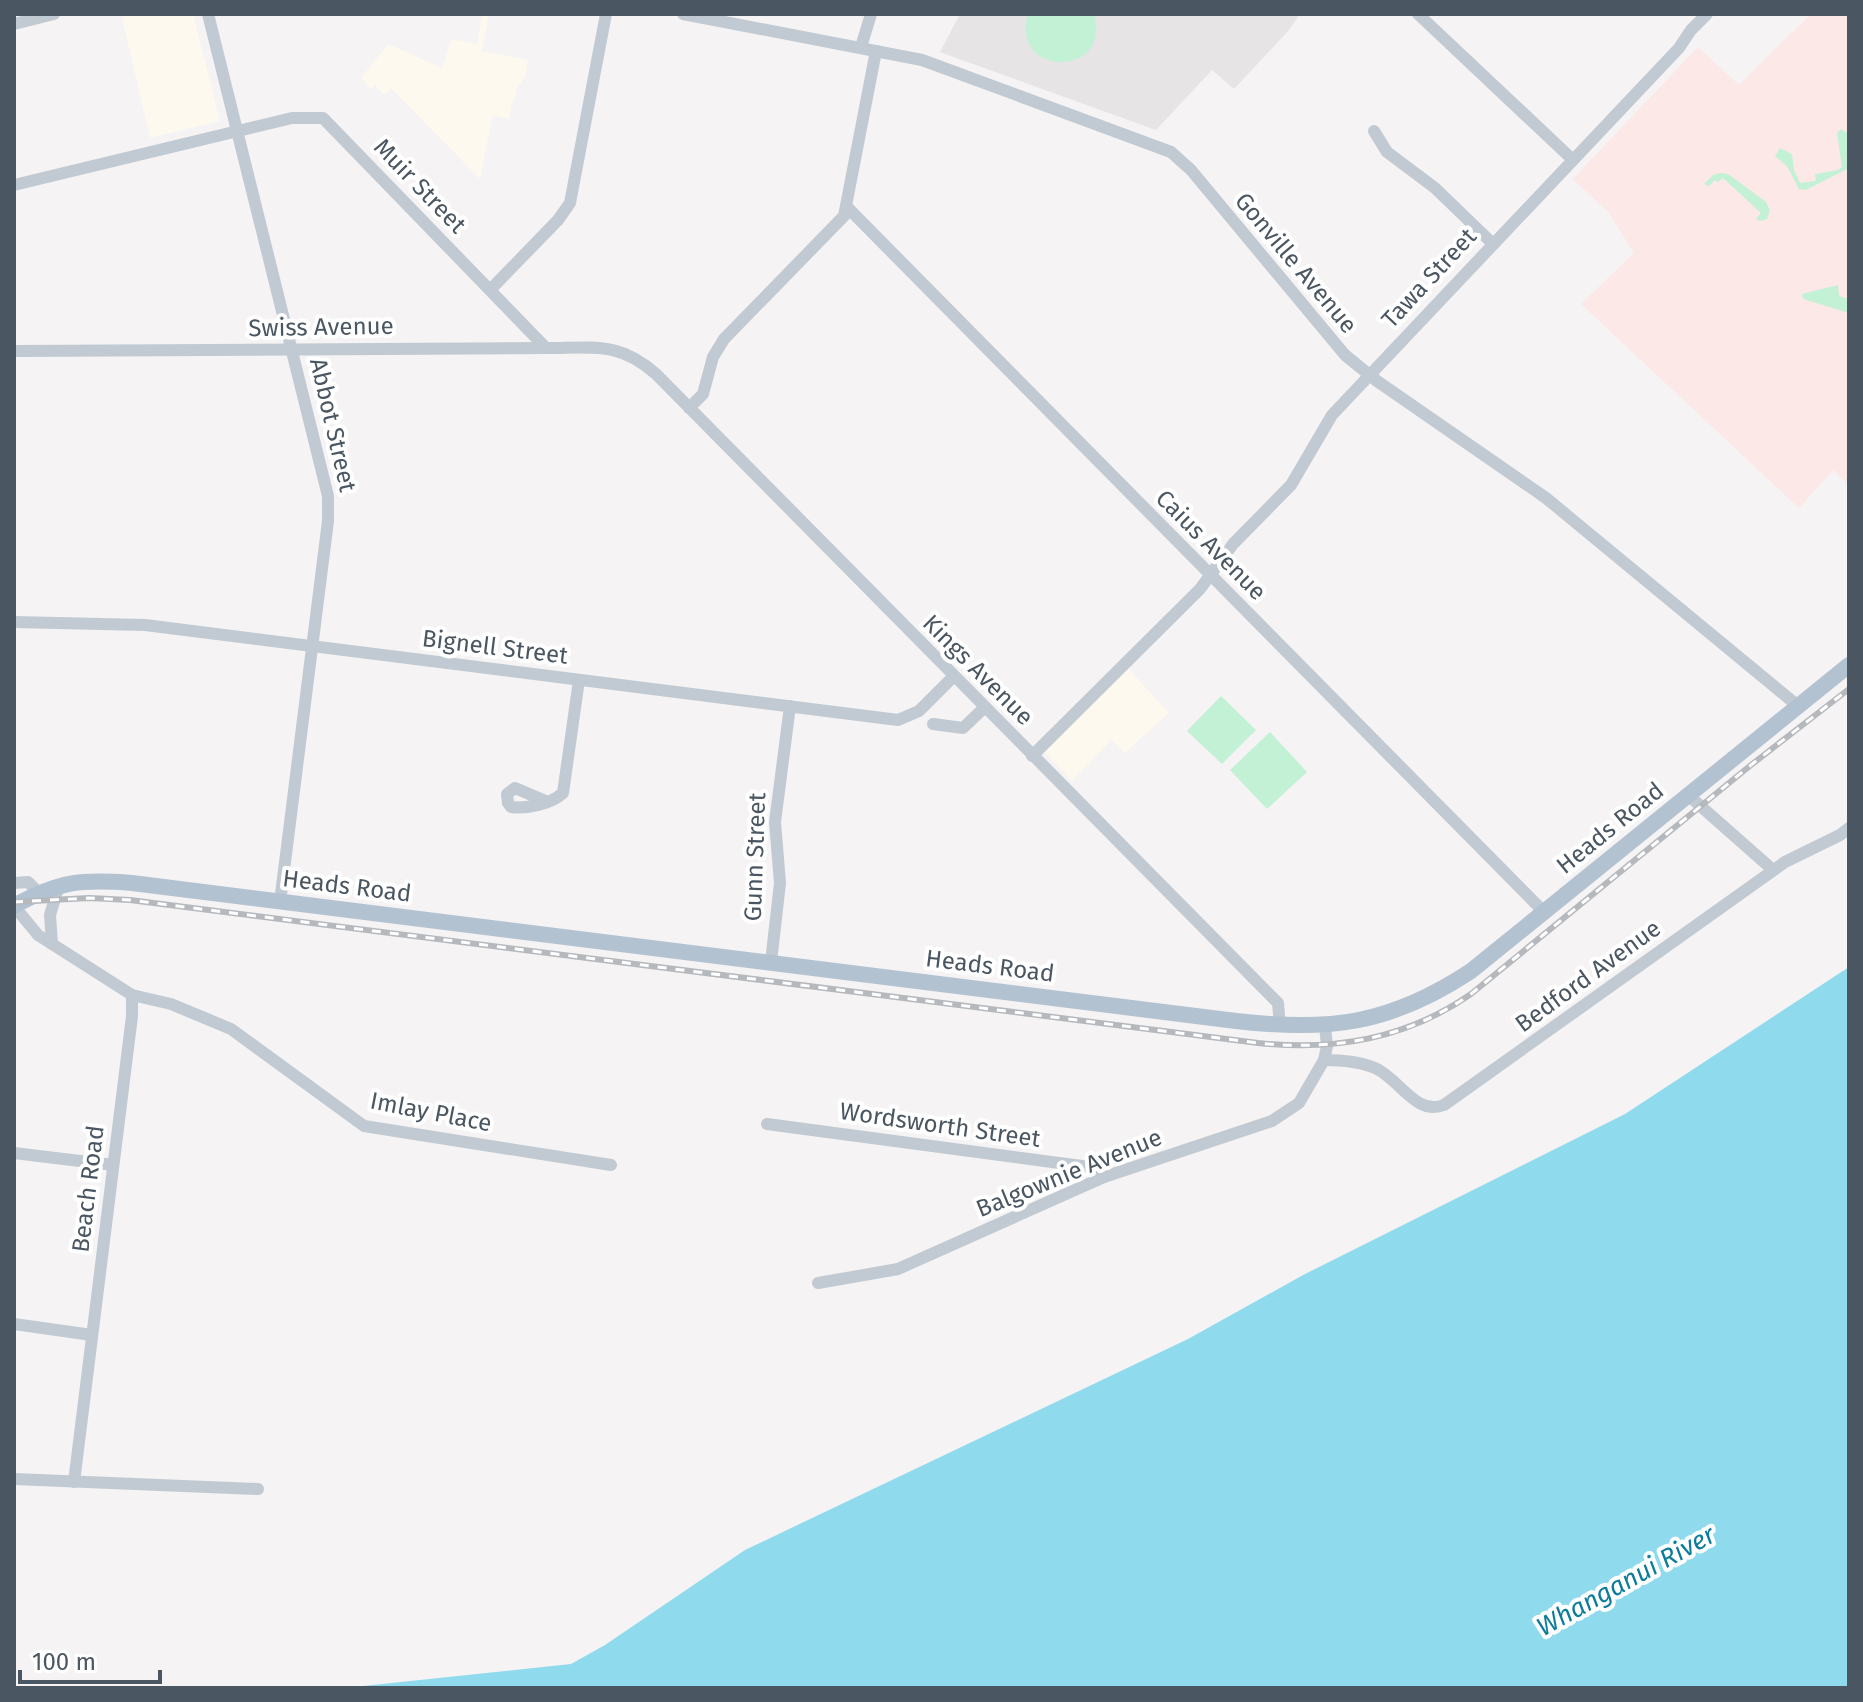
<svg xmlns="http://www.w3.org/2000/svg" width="1863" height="1702" font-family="'Fira Sans',sans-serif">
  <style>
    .commercial { fill: #fdf9ef }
    .education { fill: #e6e4e5 }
    .medical { fill: #fce8e6 }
    .green { fill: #c3f1d5 }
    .water { fill: #90daee }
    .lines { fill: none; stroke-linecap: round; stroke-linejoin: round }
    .minor { stroke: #c1cad2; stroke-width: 12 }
    .major { stroke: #b3c2d1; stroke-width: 16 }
    .rail-casing { stroke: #b5b8bd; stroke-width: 6 }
    .rail { stroke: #fff; stroke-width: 3; stroke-dasharray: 9; stroke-linecap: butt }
    .labels { text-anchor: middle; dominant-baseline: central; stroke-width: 8; stroke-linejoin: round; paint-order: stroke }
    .street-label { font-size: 24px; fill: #4a5661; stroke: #fff }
    .water-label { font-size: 26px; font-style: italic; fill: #0c7c9b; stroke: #fff }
  </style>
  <rect width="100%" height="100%" fill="#f5f3f3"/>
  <g class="commercial">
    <polygon points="121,14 193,14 220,121 150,138"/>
    <polygon points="482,14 489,14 482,51 528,60 525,79 522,79 521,84 518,84 515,99 513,99 509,119 495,116 492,118 480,179 391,88 384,95 375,85 371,89 361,78 388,44 442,68 451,39 477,44"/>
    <polygon points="1128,668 1169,713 1125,753 1111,740 1072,781 1045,752"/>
  </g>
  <polygon class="education" points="960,14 1300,14 1289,30 1234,89 1212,70 1156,130 940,52"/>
  <polygon class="medical" points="1811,14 1849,14 1849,485 1833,470 1799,508 1581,304 1634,253 1609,213 1573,179 1698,47 1739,85"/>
  <g class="green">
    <path d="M1028,14H1094C1113,79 1009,77 1028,14Z"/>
    <polygon points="1841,129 1849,134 1849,168 1806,190 1799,189 1787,166 1775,156 1780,148 1792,154 1794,170 1800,183 1816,181 1815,174 1838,170 1842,167 1837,133"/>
    <polygon points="1721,173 1728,174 1766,202 1770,210 1767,219 1760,221 1756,219 1761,213 1723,178 1718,182 1715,180 1709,186 1704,184 1713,175"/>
    <polygon points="1838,285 1839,296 1849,299 1849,313 1803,299 1802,294"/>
    <polygon points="1221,696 1256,730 1222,764 1187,731"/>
    <polygon points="1270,732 1307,772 1267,809 1230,770"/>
  </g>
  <polygon class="water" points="1849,967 1849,1688 344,1688 571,1664 605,1645 745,1550 1188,1339 1305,1274 1625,1114"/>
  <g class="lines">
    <g class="minor">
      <polyline points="208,14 328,496 328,521 280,902"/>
      <polyline points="683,14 922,60 1171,152 1191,170 1345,355 1377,381 1546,498 1798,706"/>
      <polyline points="1418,14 1573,160"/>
      <polyline points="14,24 54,14"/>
      <polyline points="861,47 871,14"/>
      <polyline points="1374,131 1387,152 1435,188 1492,243"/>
      <polyline points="14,185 292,118 323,118 546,348"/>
      <polyline points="847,207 1544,912"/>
      <polyline points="491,289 558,220 570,203 606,14"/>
      <path d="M14,351L546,348C593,348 619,341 656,374L1278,1003L1280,1026"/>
      <polyline points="689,408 703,394 713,357 724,339 844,216 876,51"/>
      <polyline points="14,622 145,625 898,720 919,711 954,676"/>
      <polyline points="933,724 963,728 985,707"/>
      <polyline points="1032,756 1200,589 1233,544 1291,485 1332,415 1679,48 1691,30 1707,14"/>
      <polyline points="1688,795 1773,870"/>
      <path d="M548,802L515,788L507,794L508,803L511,807C527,809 551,804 563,793L579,680"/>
      <polyline points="14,883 28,882 39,893"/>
      <polyline points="14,906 38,935 132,995 171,1004 231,1029 364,1126 611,1165"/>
      <polyline points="52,944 50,915 59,885"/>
      <polyline points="771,962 780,883 775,822 790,706"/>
      <path d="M1324,1060C1341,1060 1358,1061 1375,1068C1399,1078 1415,1116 1444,1105L1785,862L1840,835L1849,828"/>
      <polyline points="767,1124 1082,1166 1090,1167 1104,1177"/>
      <polyline points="14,1153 113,1165"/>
      <polyline points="818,1283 898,1269 1104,1177 1272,1121 1299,1103 1324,1060 1327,1046 1325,1026"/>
      <polyline points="14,1324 92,1335"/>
      <polyline points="14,1479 258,1489"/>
      <polyline points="74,1482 132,1016 132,995"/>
    </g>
    <path class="major" d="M14,906C59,881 81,879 132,883L1236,1021C1330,1032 1391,1024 1471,971L1849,665"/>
    <defs>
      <path id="rail" d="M14,902L89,898L130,900L1258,1043C1335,1051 1406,1039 1471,994L1751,765L1849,689"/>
    </defs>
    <use href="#rail" class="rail-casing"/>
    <use href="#rail" class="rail"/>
  </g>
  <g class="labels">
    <g class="street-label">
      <text transform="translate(420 186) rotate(46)">Muir Street</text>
      <text transform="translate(1296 263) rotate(50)">Gonville Avenue</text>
      <text transform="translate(1429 278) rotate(-47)">Tawa Street</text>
      <text transform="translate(321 327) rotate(-1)">Swiss Avenue</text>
      <text transform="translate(333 425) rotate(77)">Abbot Street</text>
      <text transform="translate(1211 545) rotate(45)">Caius Avenue</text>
      <text transform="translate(495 647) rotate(7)">Bignell Street</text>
      <text transform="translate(978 670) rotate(45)">Kings Avenue</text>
      <text transform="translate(1610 828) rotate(-39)">Heads Road</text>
      <text transform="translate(755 857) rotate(-88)">Gunn Street</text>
      <text transform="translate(347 886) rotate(7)">Heads Road</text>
      <text transform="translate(990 966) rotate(7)">Heads Road</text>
      <text transform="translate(1588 976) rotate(-36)">Bedford Avenue</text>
      <text transform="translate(431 1112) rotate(11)">Imlay Place</text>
      <text transform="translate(940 1125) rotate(8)">Wordsworth Street</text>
      <text transform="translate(1069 1173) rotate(-22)">Balgownie Avenue</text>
      <text transform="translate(88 1189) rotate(-83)">Beach Road</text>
    </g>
    <g class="water-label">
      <text transform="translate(1626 1581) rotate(-29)">Whanganui River</text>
    </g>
  </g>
  <rect width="1863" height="1702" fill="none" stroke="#4a5661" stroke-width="32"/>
  <path d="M20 1670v12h140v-12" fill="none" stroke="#4a5661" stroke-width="4"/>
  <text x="32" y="1670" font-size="24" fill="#4a5661" stroke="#ffffff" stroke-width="6" paint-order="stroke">100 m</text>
</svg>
